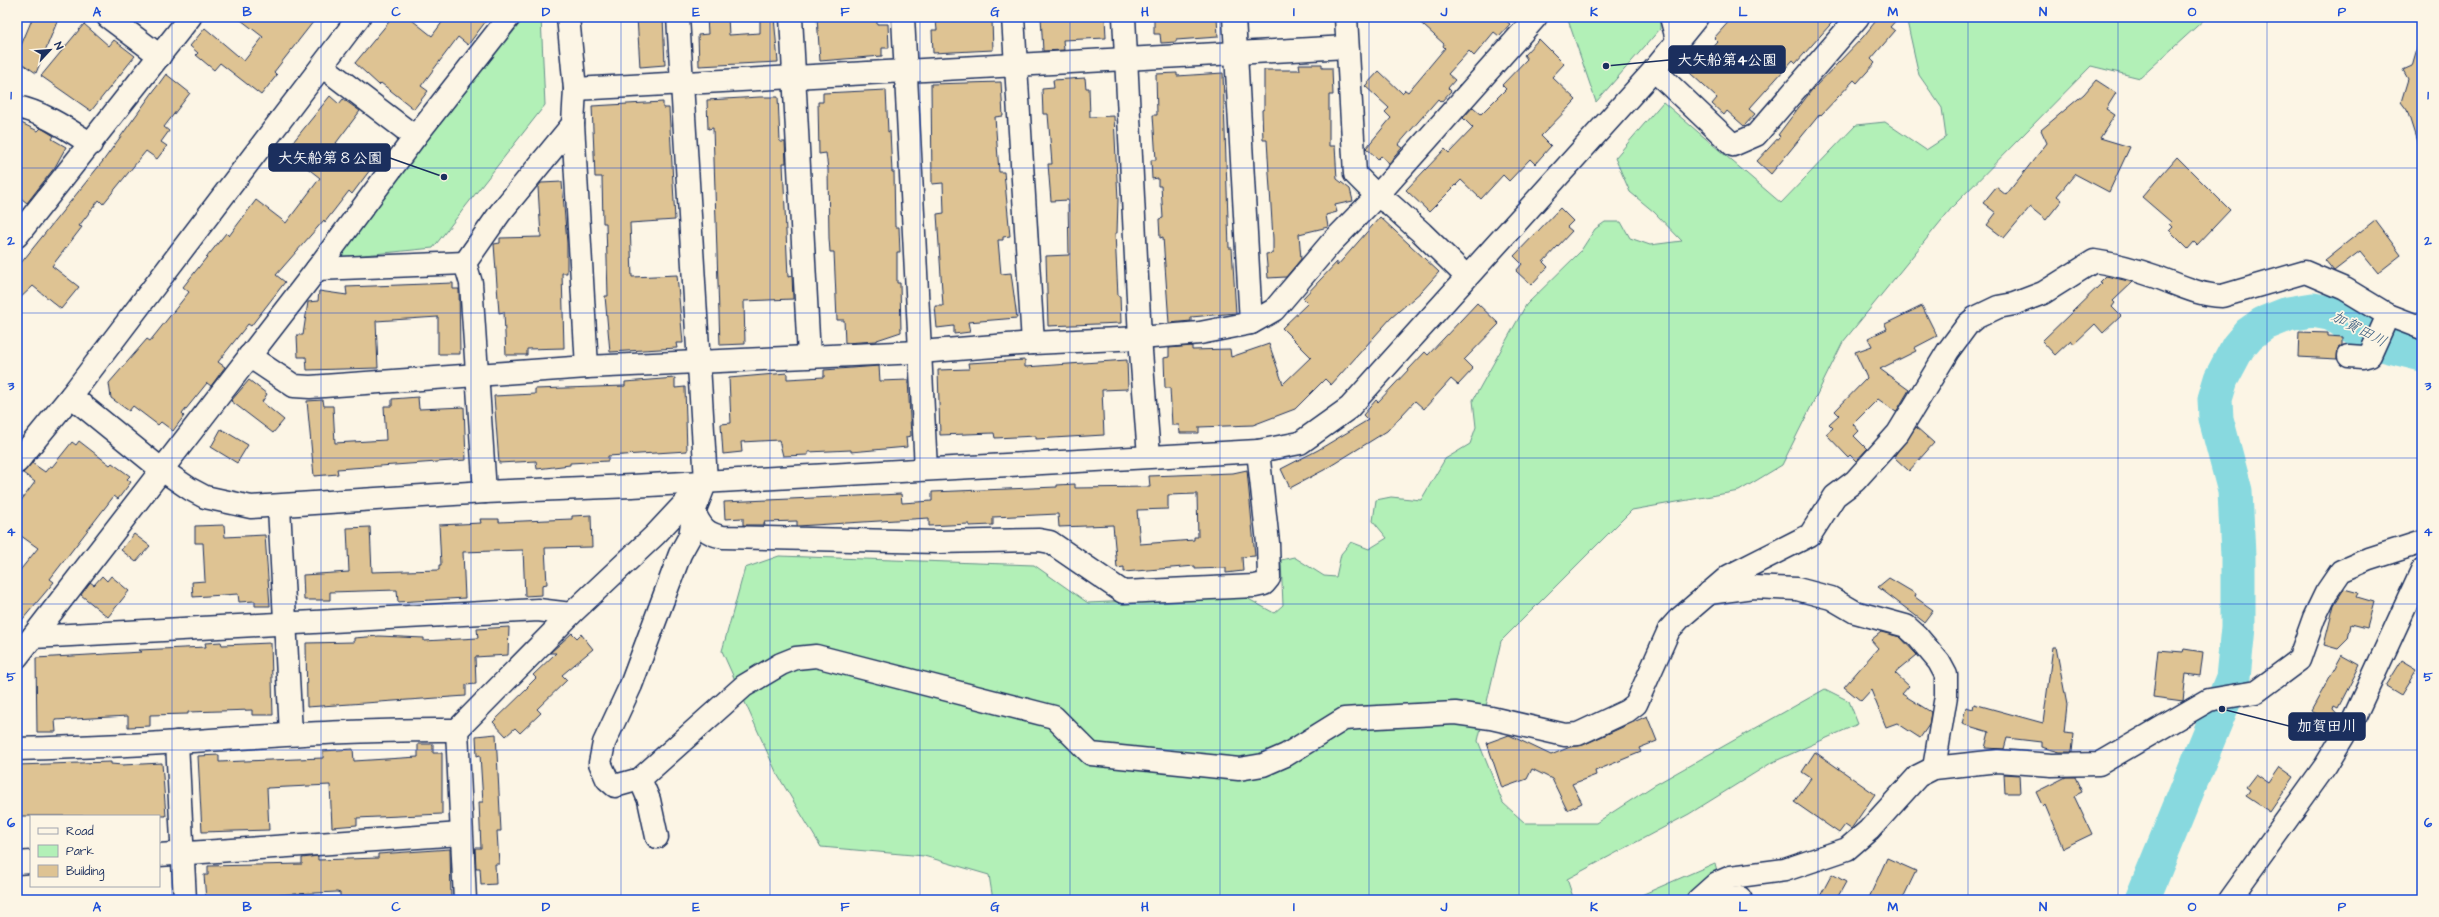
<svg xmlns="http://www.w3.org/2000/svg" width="2439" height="917" font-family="'Architects Daughter','Klee One',sans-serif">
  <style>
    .green { fill: #b2f0b7; stroke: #66908a }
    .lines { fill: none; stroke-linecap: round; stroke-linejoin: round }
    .river { stroke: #88d9df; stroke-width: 35 }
    .building { fill: #dec393; stroke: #1b2f5e; fill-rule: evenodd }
    .minor-casing { stroke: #1b2f5e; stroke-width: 25 }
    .tertiary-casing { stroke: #1b2f5e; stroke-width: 25 }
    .secondary-casing { stroke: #1b2f5e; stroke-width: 25 }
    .minor { stroke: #fcf5e5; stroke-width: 22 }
    .tertiary { stroke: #fcf5e5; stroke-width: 22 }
    .secondary { stroke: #fcf5e5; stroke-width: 22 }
    .grid { fill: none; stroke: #1d4ed8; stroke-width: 1; stroke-opacity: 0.55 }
    .labels { text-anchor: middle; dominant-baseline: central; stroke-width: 3.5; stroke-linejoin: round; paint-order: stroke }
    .water-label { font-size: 15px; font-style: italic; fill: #365a7e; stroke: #fcf5e5 }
    .leader { fill: none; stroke: #1b2f5e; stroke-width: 1.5 }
    .callout-dot { fill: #1b2f5e; stroke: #fcf5e5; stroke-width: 1.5 }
    .callout { fill: #1b2f5e; stroke: #1b2f5e; stroke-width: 1.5 }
    .callout-label { font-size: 15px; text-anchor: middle; font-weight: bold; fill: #fff }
    .neatline { fill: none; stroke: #1d4ed8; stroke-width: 1.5 }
    .grid-label { font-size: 13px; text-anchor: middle; font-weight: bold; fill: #1d4ed8 }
  </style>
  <rect width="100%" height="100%" fill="#fcf5e5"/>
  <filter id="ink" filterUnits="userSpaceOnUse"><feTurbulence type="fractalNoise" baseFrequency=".025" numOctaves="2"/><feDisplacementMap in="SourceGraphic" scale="8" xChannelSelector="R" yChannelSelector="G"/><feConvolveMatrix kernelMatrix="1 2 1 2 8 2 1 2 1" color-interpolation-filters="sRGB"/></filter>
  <g filter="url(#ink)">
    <g class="green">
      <polygon points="525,17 541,17 545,105 433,248 334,258"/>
      <polygon points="1567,17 1660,17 1660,29 1596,102"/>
      <polygon points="1906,17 2207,17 2140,78 2091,66 1954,205 1843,342 1782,465 1739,491 1632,510 1501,641 1478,741 1503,803 1525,823 1596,823 1653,786 1825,689 1849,701 1858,724 1771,763 1689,814 1567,879 1574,900 993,900 989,875 924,856 821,847 777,774 722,651 745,568 779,556 1034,565 1088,603 1243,596 1274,613 1283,605 1281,560 1294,557 1324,576 1336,577 1341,554 1351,542 1369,549 1387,538 1373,521 1376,500 1391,497 1421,500 1445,459 1470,444 1476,427 1473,400 1526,305 1580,252 1595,229 1605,222 1621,222 1630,238 1650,245 1682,241 1654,212 1630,192 1615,158 1663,102 1781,203 1856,125 1885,122 1926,150 1946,137 1942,108 1919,75"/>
      <polygon points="1715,863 1717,873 1686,900 1630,900"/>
    </g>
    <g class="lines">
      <polyline class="river" points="2142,900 2233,678 2238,627 2238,556 2235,491 2216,419 2215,399 2221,379 2238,347 2249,334 2263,324 2288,314 2313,310 2329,313 2382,344 2422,354"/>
    </g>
    <g class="building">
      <polygon points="33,17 59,17 36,73 17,60 17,55"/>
      <polygon points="237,17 317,17 274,72 277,75 261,95 220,63 214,70 196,55 198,53 190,46 205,28 244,61 263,37"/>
      <polygon points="393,17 408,17 432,36 446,17 489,17 468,45 458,37 421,86 428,91 414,109 381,83 379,85 355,63"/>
      <polygon points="637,17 663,17 665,65 640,67"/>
      <polygon points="707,17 728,17 729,35 760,33 760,17 774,17 778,62 699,66 698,35 708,34"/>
      <polygon points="817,17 877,17 877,24 888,24 889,48 882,48 882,56 820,61"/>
      <polygon points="1041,17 1105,17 1106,38 1063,40 1064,50 1043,51"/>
      <polygon points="1154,17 1217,17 1218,37 1176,40 1176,42 1161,43 1160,34 1154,34"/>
      <polygon points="1414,17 1507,17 1505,20 1510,24 1499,36 1494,32 1474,56 1469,51 1448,74 1455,80 1448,88 1451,91 1441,102 1438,99 1398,145 1402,148 1389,163 1381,156 1378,159 1366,148 1391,118 1385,112 1389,108 1365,86 1379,71 1402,93 1405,90 1408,92 1445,48 1443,46 1444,44"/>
      <polygon points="1733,17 1837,17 1796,63 1793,60 1749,109 1755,114 1744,126 1727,111 1724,115 1712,104 1717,98 1690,73 1718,42 1714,38"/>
      <polygon points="1879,17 1899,17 1890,27 1895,31 1871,59 1875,63 1857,83 1854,80 1821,115 1820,114 1771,174 1757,161 1780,136 1778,135 1811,91 1863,37"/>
      <polygon points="992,20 993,50 933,53 932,30 937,30 936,21"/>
      <polygon points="84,24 109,46 114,40 135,56 91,111 41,76"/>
      <polygon points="1539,39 1564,64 1552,77 1576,100 1541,136 1551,146 1535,164 1530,159 1509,181 1503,175 1481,199 1461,180 1429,212 1406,190 1445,149 1449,153 1473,128 1463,118 1473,107 1481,114 1506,89 1502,85 1527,59 1524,55"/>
      <polygon points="2418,45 2422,45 2422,145 2418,145 2407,110 2401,102 2408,79 2403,70 2412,66"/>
      <polygon points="1299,64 1322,64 1322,68 1332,68 1333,95 1329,95 1329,146 1335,146 1337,179 1350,189 1353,201 1335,205 1337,212 1326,215 1328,227 1299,234 1301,259 1286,277 1268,278 1266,254 1273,253 1273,239 1267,140 1263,140 1262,110 1264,109 1264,70 1300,70"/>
      <polygon points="1177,73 1177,76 1223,73 1229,248 1232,248 1236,313 1191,317 1191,321 1169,323 1163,237 1160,238 1159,219 1163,218 1161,186 1158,186 1158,178 1152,179 1151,160 1156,160 1153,115 1157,115 1156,74"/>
      <polygon points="166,74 190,93 164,127 169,131 161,142 167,146 157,159 146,151 103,204 99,200 79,226 82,227 52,266 79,287 61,309 33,286 17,301 17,268 103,161"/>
      <polygon points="1085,78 1086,88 1089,88 1090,117 1114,116 1118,200 1117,233 1115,233 1118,296 1120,296 1121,323 1048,326 1046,256 1069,255 1068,200 1051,201 1048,164 1052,164 1048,114 1043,114 1042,89 1054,88 1053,80"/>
      <polygon points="2096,80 2116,93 2106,109 2115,115 2100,138 2130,147 2109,192 2075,174 2057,196 2062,200 2046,220 2030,207 2004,238 1987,225 1996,213 1983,203 1996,187 2006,195 2047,143 2041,130 2084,94"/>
      <polygon points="1001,82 1003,116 995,117 999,172 1004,172 1010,236 1003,237 1003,240 998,240 1001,274 1011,273 1017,318 968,322 970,332 954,334 954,326 937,328 935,306 943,306 937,214 944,213 943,183 932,184 931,84"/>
      <polygon points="886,90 888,132 890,131 892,172 894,172 895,227 899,227 900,252 897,252 897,283 900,283 901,332 877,340 877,341 845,343 844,320 837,320 834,252 830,252 829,238 828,169 826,153 819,154 818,102 823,102 823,93"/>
      <polygon points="330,96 339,104 343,99 360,111 336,143 370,170 352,194 349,191 325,222 324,220 276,275 285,282 251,326 248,324 218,362 225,367 211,386 207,383 182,414 184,416 173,431 161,422 158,425 133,406 129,411 111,398 109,383 147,339 150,341 189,292 183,287 226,233 229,236 256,200 286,223 320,178 292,156 296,151 289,147"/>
      <polygon points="760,97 778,97 780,142 785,142 786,163 783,163 788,277 792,276 793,299 744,301 745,344 720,345 713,128 708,129 707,100"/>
      <polygon points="663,102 663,108 669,108 675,220 630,223 632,277 677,275 683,343 676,343 677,348 610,352 605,296 608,296 606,223 603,223 602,177 595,177 592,106"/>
      <polygon points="17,121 38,131 41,128 54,136 52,139 66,147 55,167 27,203 17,195"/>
      <polygon points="2177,157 2230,210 2197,245 2194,242 2188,249 2169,230 2172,227 2169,224 2171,222 2142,197"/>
      <polygon points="562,182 567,243 567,273 562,273 564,348 527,349 527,355 506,355 504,312 499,313 494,244 500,243 500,238 541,237 538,187 541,183"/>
      <polygon points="1560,208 1573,221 1567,227 1572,231 1543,262 1548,267 1531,285 1516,271 1522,264 1514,256"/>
      <polygon points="1380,217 1439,272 1422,291 1391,318 1331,385 1325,379 1295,409 1253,425 1199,427 1199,433 1180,433 1179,425 1172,425 1170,388 1165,388 1164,358 1169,357 1169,348 1192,346 1192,350 1230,349 1231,357 1269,344 1283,384 1311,357 1282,328 1308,303 1303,298 1337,262 1337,266"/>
      <polygon points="2375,220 2401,255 2378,273 2360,251 2334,271 2325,260"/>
      <polygon points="2106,276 2133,282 2113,301 2115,303 2112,307 2121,316 2103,333 2095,324 2074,344 2071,340 2055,355 2042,341 2102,283 2100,282"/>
      <polygon points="453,283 453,289 459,289 460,354 438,354 438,317 376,321 378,368 307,370 306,357 298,357 297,335 303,335 308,302 318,301 319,291 347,295 346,287"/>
      <polygon points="1477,303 1499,324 1464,360 1473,369 1458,385 1451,379 1424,409 1415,401 1387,431 1324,470 1290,488 1281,469 1318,450 1368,420 1363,415 1376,400 1378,402 1425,352 1428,355"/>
      <polygon points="1922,306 1937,336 1914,348 1916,351 1880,369 1909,390 1896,412 1878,399 1853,424 1859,431 1854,436 1867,449 1856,461 1850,455 1848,457 1826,434 1833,428 1829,424 1839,415 1835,411 1867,378 1855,352 1872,346 1868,338 1887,329 1885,324"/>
      <polygon points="2299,332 2327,333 2327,336 2343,337 2343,345 2338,349 2337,359 2298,357"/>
      <polygon points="1025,360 1025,367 1127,360 1128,389 1102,390 1104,435 1036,439 1036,436 995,438 994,433 940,435 938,370 969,369 968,363"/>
      <polygon points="879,366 880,381 908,380 911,436 906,437 907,447 851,452 851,450 808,452 808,455 783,456 779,440 741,442 742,452 723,454 721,424 731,423 729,378 787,373 787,379 824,377 824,370"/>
      <polygon points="675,378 675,388 685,387 687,451 608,456 608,461 570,463 570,465 537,469 536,461 499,463 494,396 535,394 535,389 625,386 625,382"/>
      <polygon points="249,380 267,394 262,402 284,420 273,433 231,401"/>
      <polygon points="418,397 419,409 464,407 466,460 337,469 338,474 314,476 307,401 323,400 324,406 333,406 335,443 386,440 384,406 392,406 392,399"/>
      <polygon points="1916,427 1934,443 1909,471 1895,458 1895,455"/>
      <polygon points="221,429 248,445 237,463 211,447"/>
      <polygon points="79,441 110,465 112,463 130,476 127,479 131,482 118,499 114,496 50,579 54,582 17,626 17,574 38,548 17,533 17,506 35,482 23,473 32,463 45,472 50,466 52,467 72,442 76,445"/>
      <path d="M1247,470L1255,556L1242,557L1243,571L1226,573V568L1195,569V566L1124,572V567L1117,568L1113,525L1059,527L1058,514L993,517V525L969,526V524L929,526V518L797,526V521L764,522L765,525H743V518L725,519L724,502L901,494L902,503L932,501V492L1057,487V485L1075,484V488L1150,487L1149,476L1233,473ZM1197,494L1198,537H1194V540L1140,544L1137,510L1168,509V495Z"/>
      <polygon points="591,515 592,547 545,548 547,584 542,585 542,595 525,596 523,550 463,552 465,598 398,602 397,590 330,592 330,600 304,600 303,575 349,572 347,528 370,527 372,572 439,570 439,565 441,565 439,525 481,523 480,519 499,519 499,522 572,519 572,516"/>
      <polygon points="224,525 225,537 265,535 270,606 255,606 255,601 239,602 238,594 193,597 192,582 205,581 203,543 195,543 195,526"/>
      <polygon points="134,534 150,546 136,562 121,550"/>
      <polygon points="102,576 107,581 111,576 129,591 108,617 81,595 90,582 94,585"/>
      <polygon points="1889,578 1916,594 1915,597 1933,610 1924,622 1878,587"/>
      <polygon points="2344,589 2359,593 2357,597 2374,602 2367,628 2351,624 2348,639 2338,649 2324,645 2334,605"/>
      <polygon points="509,627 508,655 475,657 476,684 466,685 466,696 307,707 306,643 354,642 354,638 379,636 424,638 424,641 478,638 477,629"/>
      <polygon points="1881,632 1900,637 1917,655 1895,673 1909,686 1902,694 1931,712 1929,725 1920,738 1897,723 1886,727 1871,690 1861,701 1844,687 1878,648 1871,640"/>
      <polygon points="572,633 577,638 581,634 593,649 562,675 567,680 537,709 541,713 520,733 515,728 506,736 493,722 528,688 527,687 536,678 533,675 556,653 550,653"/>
      <polygon points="221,642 222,645 271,643 273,715 252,715 252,710 188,712 188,714 150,715 150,726 128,727 128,716 55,720 56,732 37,732 36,658 142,652 139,650 206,647 205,643"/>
      <polygon points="2053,647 2056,647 2067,705 2064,733 2074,734 2072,752 2060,752 2041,747 2041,742 2007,738 2004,749 1985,748 1989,732 1962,724 1966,707 1973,709 1974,704 2043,723"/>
      <polygon points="2184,649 2203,652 2200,676 2186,674 2183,701 2153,697 2158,650 2183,652"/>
      <polygon points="2342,655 2360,665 2338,708 2334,706 2333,709 2340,717 2336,724 2311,711"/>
      <polygon points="2402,660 2417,669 2401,695 2386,686"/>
      <polygon points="1647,716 1657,741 1639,748 1641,752 1595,771 1596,775 1572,784 1582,803 1567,810 1552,779 1532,769 1527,779 1502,788 1487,743 1509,735 1551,755 1570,747 1583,745"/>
      <polygon points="496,734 501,831 497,831 499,864 495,864 496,884 481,885 480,868 476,868 475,848 481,848 479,802 483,802 480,755 477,756 476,736"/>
      <polygon points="418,744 433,744 433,753 442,753 442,814 357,818 357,825 332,827 330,785 267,788 269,830 202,832 198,756 219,755 219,762 323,758 323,751 353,749 354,761 418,757"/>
      <polygon points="1815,752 1875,794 1851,829 1845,825 1839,833 1794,802 1811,778 1802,772"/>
      <polygon points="111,762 111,764 122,765 162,763 166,816 17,816 17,765"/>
      <polygon points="2280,767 2294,777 2270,812 2246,796 2250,790 2246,787 2256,774 2269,783"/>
      <polygon points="2004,774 2019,775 2020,793 2005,793"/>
      <polygon points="2066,777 2075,777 2082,792 2074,796 2092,834 2063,848 2045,805 2043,807 2036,792"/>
      <polygon points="450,849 451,900 340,900 340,893 337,892 274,895 274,900 206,900 204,875 208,875 208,866 302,864 302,858 318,856 318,860 378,858 378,854"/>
      <polygon points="1887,858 1916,871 1902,900 1868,900"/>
      <polygon points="1832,874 1846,882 1836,900 1818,900"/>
    </g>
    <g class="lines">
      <defs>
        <g id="minor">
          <polyline points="108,17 160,56"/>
          <polyline points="568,17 575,89 573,124 587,367"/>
          <path d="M678,17L706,481L694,512L690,536L680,554L631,685L604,743L600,763L607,779L615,786L640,779L744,686L781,664L796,658L816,656L1054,717L1091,754L1239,769L1263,765L1286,755L1344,719L1359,718L1455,713L1491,718L1565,735L1578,734L1627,711L1636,704L1669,630L1679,619L1729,576L1810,535L1835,496L1855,481L1898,433L1948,351L1968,324L1975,318L1998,307L2014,304L2043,293L2094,261C2115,264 2137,270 2157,277C2179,285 2198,295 2222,296L2305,272L2345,289L2388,315L2422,328"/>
          <polyline points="791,17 809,356"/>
          <polyline points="903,17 926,469"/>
          <polyline points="1013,17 1033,343"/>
          <polyline points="1124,17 1140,338 1149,456"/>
          <polyline points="1234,17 1251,323"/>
          <polyline points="1346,17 1355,174 1377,196 1391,205 1422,233 1466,276"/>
          <polyline points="1671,17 1677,39"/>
          <polyline points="322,66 415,137"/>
          <polyline points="1654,70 1733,145 1756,135 1858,17"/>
          <polyline points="575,89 1347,47"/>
          <path d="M17,107C43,112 69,130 91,144"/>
          <polyline points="17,236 190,17"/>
          <polyline points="465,263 471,283 485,492"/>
          <polyline points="465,263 500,213 573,124"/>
          <polyline points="317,269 465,263"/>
          <polyline points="249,356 294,386 310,387 587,367 920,352 1033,343 1140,338 1200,333 1251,323 1274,310 1331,243 1377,196 1536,17"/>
          <polyline points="2349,356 2363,357 2370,355 2388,315"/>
          <polyline points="279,507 291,733"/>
          <path d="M694,512C701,527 706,534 723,537L937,542L1039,540L1050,542L1123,592L1255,586L1264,584L1269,578L1268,543L1258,451"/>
          <polyline points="1709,593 1753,587 1797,589 1831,598 1855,612 1906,626 1917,636 1939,662 1946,675 1946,696 1934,768"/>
          <polyline points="33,637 538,610 571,614"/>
          <polyline points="17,657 317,269 415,137 509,17"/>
          <polyline points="457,730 465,900"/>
          <polyline points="177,742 185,900"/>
          <path d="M17,749C71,747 124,746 178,742C271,736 363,729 457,730L571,614L655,535L699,488"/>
          <polyline points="640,779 649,800 657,837"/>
          <polyline points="159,855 461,834"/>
          <polyline points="17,863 31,862"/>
          <polyline points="1698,900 1717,883 1731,877 1785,870 1847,849 1869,830 1918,776 1934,768 1998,761 2052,765 2099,764 2209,700 2256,692 2299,660 2314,618 2326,593 2341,571 2369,559 2422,542"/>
          <polyline points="1713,900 1740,898 1741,900"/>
        </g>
        <g id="tertiary">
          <polyline points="71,396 162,470 190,489 205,497 251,507 485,492 632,486 1258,451 1300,443 1349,408 1654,70 1697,17"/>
          <polyline points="17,462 71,396 359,17"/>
        </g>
        <polyline id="secondary" points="2229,900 2326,765 2353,720 2422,570"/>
      </defs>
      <use href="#minor" class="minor-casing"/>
      <use href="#tertiary" class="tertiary-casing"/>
      <use href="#secondary" class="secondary-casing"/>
      <use href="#minor" class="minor"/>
      <use href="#tertiary" class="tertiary"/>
      <use href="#secondary" class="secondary"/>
    </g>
  </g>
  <path class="grid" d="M172,17V900M321,17V900M471,17V900M621,17V900M770,17V900M920,17V900M1070,17V900M1220,17V900M1369,17V900M1519,17V900M1669,17V900M1818,17V900M1968,17V900M2118,17V900M2267,17V900M17,168H2422M17,313H2422M17,458H2422M17,604H2422M17,750H2422"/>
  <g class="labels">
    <g class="water-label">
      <text transform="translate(2359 329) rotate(28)">加賀田川</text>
    </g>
  </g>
  <path class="leader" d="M1606 66L1669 60M444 177L390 158M2222 709L2289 726"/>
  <g class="callout-dot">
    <circle cx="1606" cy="66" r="4"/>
    <circle cx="444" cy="177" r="4"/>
    <circle cx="2222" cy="709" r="4"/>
  </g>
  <g class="callout">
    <rect x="1669" y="46" width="116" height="27" rx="4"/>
    <rect x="269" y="144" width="121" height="27" rx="4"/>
    <rect x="2289" y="713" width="76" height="27" rx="4"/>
  </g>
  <g class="callout-label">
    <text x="1727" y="65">大矢船第4公園</text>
    <text x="330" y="163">大矢船第８公園</text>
    <text x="2327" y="731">加賀田川</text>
  </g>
  <rect width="2439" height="917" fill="none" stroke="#fcf5e5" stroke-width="44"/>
  <rect x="30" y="815" width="130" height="72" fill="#fcf5e5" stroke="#a2a6af"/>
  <rect x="38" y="828" width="20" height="6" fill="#fcf5e5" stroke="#a2a6af"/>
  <text x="66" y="835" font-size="12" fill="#1b2f5e">Road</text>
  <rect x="38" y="845" width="20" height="12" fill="#b2f0b7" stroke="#a2a6af"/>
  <text x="66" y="855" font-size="12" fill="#1b2f5e">Park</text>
  <rect x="38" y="865" width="20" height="12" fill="#dec393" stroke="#a2a6af"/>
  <text x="66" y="875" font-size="12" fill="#1b2f5e">Building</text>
  <g transform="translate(50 50) rotate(64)" stroke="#fcf5e5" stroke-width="3" paint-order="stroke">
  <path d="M0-3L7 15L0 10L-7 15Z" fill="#1b2f5e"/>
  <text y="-6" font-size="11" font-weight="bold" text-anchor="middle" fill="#1b2f5e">N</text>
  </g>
  <rect x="22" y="22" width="2395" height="873" class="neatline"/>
  <g class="grid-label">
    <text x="97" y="16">A</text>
    <text x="247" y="16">B</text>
    <text x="396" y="16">C</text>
    <text x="546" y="16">D</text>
    <text x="696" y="16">E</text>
    <text x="845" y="16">F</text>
    <text x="995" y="16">G</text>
    <text x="1145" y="16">H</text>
    <text x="1294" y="16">I</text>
    <text x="1444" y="16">J</text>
    <text x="1594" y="16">K</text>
    <text x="1743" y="16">L</text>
    <text x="1893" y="16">M</text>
    <text x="2043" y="16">N</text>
    <text x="2192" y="16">O</text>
    <text x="2342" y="16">P</text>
    <text x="11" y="99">1</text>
    <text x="2428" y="99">1</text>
    <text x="11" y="245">2</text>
    <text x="2428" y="245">2</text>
    <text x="11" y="390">3</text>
    <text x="2428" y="390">3</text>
    <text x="11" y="536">4</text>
    <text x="2428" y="536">4</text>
    <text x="11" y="681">5</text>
    <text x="2428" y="681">5</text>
    <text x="11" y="827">6</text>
    <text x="2428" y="827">6</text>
    <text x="97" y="911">A</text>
    <text x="247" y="911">B</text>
    <text x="396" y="911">C</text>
    <text x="546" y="911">D</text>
    <text x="696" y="911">E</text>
    <text x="845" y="911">F</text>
    <text x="995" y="911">G</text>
    <text x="1145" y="911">H</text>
    <text x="1294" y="911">I</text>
    <text x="1444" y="911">J</text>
    <text x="1594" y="911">K</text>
    <text x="1743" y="911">L</text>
    <text x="1893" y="911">M</text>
    <text x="2043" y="911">N</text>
    <text x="2192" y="911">O</text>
    <text x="2342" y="911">P</text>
  </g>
</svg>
